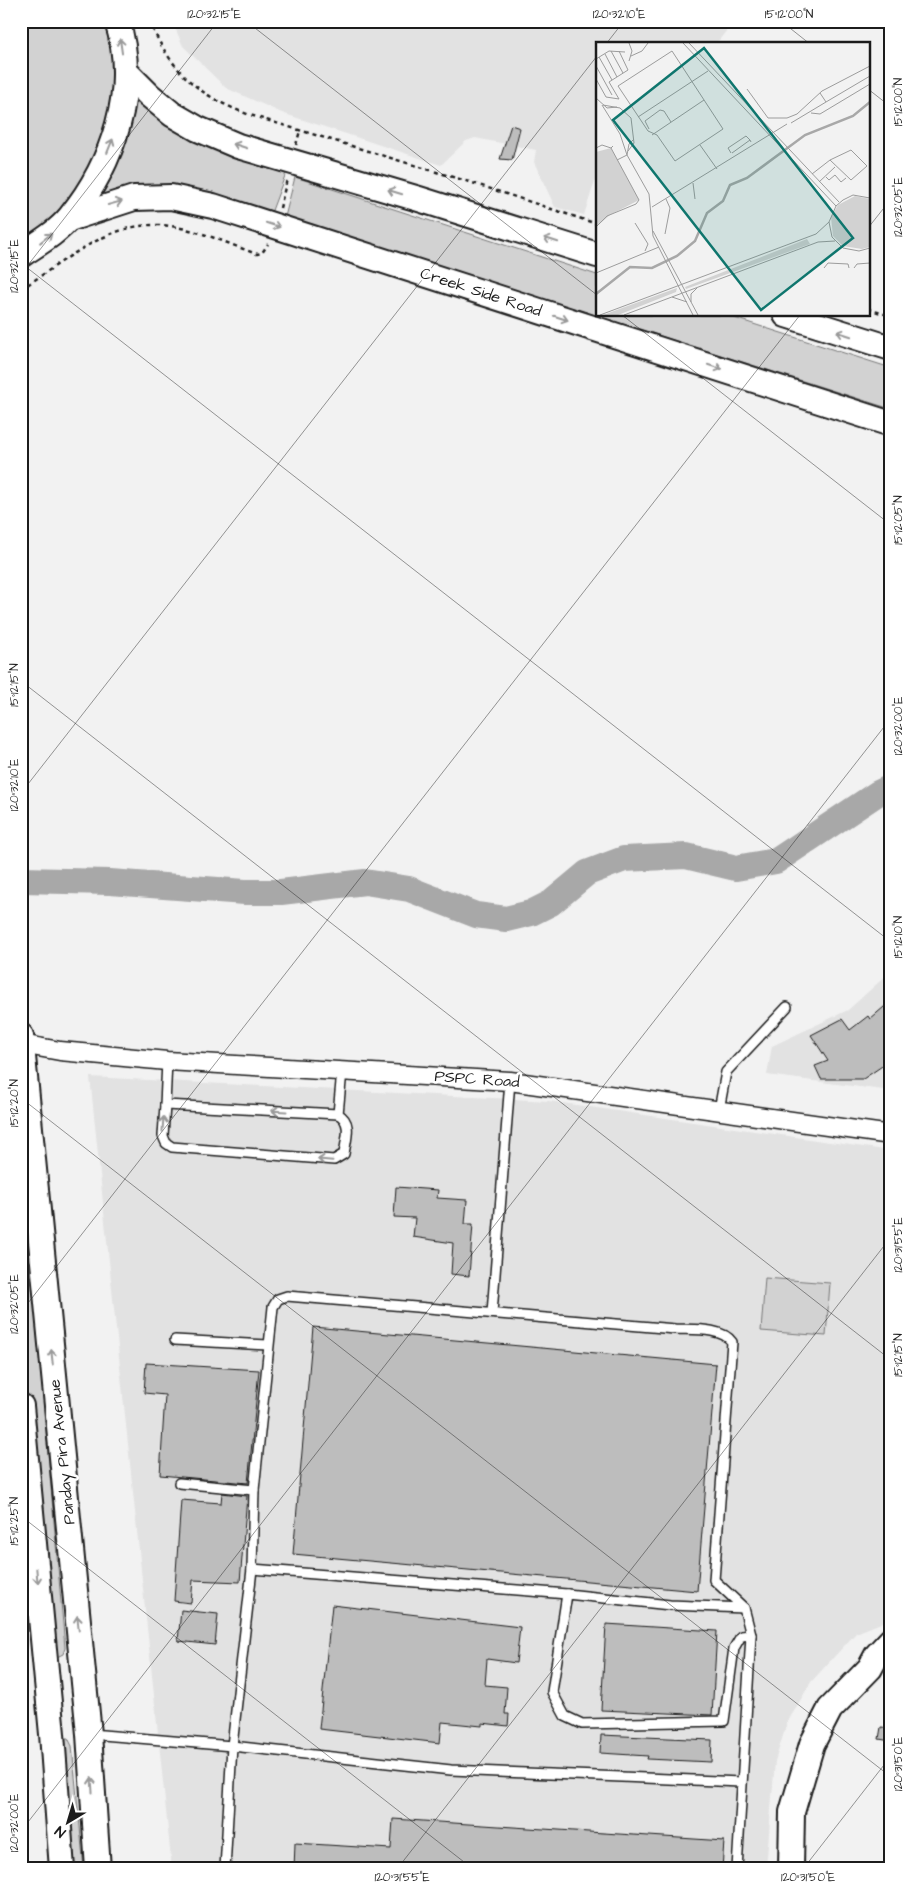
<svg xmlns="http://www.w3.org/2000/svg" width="912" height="1890" font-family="'Architects Daughter',sans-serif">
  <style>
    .built { fill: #e2e2e2 }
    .green { fill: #d2d2d2; stroke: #777 }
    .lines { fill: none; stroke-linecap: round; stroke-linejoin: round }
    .river { stroke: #a8a8a8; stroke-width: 26 }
    .building { fill: #bdbdbd; stroke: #1c1c1c }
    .lane-casing { stroke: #1c1c1c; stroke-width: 12 }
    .street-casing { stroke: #1c1c1c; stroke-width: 21 }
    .secondary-casing { stroke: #1c1c1c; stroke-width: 28 }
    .path { stroke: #1c1c1c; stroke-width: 2.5; stroke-dasharray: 4 4; stroke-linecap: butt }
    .lane { stroke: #fff; stroke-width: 9 }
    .street { stroke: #fff; stroke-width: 18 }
    .secondary { stroke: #fff; stroke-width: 24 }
    .oneway { stroke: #999 }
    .ticks { fill: none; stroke: #1c1c1c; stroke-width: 1; stroke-opacity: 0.45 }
    .labels { text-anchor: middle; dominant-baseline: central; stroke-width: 5; stroke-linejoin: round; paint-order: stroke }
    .street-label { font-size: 16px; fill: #1c1c1c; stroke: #fff }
    .inset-river { fill: none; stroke: #a8a8a8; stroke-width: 2.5 }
    .inset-road { fill: none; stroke: #9c9c9c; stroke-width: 1 }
    .view { fill: #0f766e; fill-opacity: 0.15; stroke: #0f766e; stroke-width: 2.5 }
    .inset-edge { fill: none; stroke: #1c1c1c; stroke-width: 2.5 }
    .neatline { fill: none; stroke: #1c1c1c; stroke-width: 2 }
    .ticks-label { font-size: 12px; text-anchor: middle; fill: #1c1c1c }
  </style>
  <rect width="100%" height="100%" fill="#f2f2f2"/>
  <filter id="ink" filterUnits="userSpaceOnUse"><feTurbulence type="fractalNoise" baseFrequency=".02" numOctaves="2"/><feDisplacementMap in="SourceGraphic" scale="10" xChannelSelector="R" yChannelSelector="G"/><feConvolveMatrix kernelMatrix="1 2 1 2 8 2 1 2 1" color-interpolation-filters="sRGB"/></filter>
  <g filter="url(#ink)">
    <g class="built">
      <polygon points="172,21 734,21 716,44 597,44 597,175 584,215 555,207 534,162 536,150 475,138 466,141 441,165 282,113 226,88 183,46"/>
      <polygon points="891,971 891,1091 767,1075 772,1046 848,1010"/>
      <polygon points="90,1077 549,1101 891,1151 891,1619 856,1633 811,1682 787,1723 775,1761 766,1869 172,1869"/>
    </g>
    <g class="green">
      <polygon points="21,21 106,21 114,55 113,109 98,159 72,205 21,245"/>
      <path d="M132,85L218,147L286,173L271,213L97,199C123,160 126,130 132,85Z"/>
      <polygon points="295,177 597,275 597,315 725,315 891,368 891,409 285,217"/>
      <polygon points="21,1144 65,1648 63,1654 57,1657 52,1655 50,1650 21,1339"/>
      <polygon points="765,1278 830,1283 826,1336 761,1331"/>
      <polygon points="63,1738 68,1738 72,1746 84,1869 69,1869"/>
    </g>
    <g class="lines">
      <polyline class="river" points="21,880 110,882 245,892 281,892 365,882 409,889 476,915 506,919 531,913 551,903 587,873 624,859 686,856 736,868 776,861 878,793 891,787"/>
    </g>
    <g class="building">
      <polygon points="511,125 520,128 512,160 500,159"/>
      <polygon points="891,1001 891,1060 863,1079 821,1079 815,1066 828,1061 811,1035 842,1019 850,1030 868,1016 870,1019"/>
      <polygon points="396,1187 438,1190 437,1198 467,1200 465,1224 473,1224 469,1276 451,1274 453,1243 413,1237 415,1218 394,1217"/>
      <polygon points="313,1327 716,1364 697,1591 293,1554"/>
      <polygon points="146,1363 259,1370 248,1483 160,1475 165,1395 144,1393"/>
      <polygon points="222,1493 247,1496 240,1582 193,1580 191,1603 174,1601 181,1500 221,1503"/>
      <polygon points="332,1605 520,1627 516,1663 487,1659 485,1685 507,1687 505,1714 509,1714 508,1726 482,1723 482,1726 442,1722 440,1743 319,1729"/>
      <polygon points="181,1610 218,1614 215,1645 178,1641"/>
      <polygon points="606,1624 717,1631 712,1715 601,1710"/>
      <polygon points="881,1727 891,1728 891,1741 879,1739"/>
      <polygon points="601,1735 712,1740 711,1762 647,1759 648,1756 600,1753"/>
      <polygon points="393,1819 724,1841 722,1869 294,1869 295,1843 391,1849"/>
    </g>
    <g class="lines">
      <defs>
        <g id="lane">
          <polyline points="167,1061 165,1105 338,1114 342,1071"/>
          <path d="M165,1105L163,1136L166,1143L172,1147L334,1160L344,1154C346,1139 353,1122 338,1114"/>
          <polyline points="719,1110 726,1072 787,1007"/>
          <polyline points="492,1313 510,1081"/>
          <polyline points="175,1340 268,1345"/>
          <polyline points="179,1483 254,1490"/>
          <polyline points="252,1569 567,1594 670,1605 744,1608"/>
          <polyline points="567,1594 552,1692 565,1716 582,1724 724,1721 734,1648 741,1636 751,1635"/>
          <polyline points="91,1734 232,1746 451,1770 741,1782"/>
          <path d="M225,1869L232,1746L252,1569L254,1490L273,1307L278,1299L287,1296L675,1329C691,1330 722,1327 732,1342L714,1580L744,1608L751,1635L737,1869"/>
        </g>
        <polyline id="street" points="21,1044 60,1051 167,1061 510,1081 891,1135"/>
        <g id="secondary">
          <polyline points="125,71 149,95 172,114 198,129 238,146 419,199 597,255"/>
          <polyline points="69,219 134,198 171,197 213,206 891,424"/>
          <path d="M21,255C37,244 57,233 70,217C113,164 139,89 117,21"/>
          <polyline points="786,315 891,348"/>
          <polyline points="21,1036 89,1734 98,1869"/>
          <polyline points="21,1406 52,1734 62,1869"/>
          <polyline points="791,1869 792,1812 812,1744 830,1709 870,1668 877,1655 891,1640"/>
        </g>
      </defs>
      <use href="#lane" class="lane-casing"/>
      <use href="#street" class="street-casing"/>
      <use href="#secondary" class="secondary-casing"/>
      <g class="path">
        <path d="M149,21C172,72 198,96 250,115L479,185L597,224"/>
        <polyline points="296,145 300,131"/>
        <polyline points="280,208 287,179"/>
        <path d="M21,289C62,263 107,223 158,225C192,226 225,243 257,254L262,253L268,244"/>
        <polyline points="868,309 891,316"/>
      </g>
      <use href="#lane" class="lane"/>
      <use href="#street" class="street"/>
      <use href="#secondary" class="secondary"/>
    </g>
    <defs><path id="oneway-shaft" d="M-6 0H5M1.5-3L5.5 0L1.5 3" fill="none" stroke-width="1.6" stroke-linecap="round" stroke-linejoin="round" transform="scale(1.25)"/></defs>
    <g class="oneway">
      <use href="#oneway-shaft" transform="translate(121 46) rotate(-98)"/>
      <use href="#oneway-shaft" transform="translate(110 146) rotate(-68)"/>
      <use href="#oneway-shaft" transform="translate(240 146) rotate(-162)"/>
      <use href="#oneway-shaft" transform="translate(395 192) rotate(-163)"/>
      <use href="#oneway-shaft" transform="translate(115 203) rotate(-15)"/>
      <use href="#oneway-shaft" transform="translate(273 225) rotate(18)"/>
      <use href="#oneway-shaft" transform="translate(46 238) rotate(-38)"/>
      <use href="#oneway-shaft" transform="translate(551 240) rotate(-162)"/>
      <use href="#oneway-shaft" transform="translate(561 318) rotate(18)"/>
      <use href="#oneway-shaft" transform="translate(844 334) rotate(-162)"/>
      <use href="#oneway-shaft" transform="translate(715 367) rotate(18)"/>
      <use href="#oneway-shaft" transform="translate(279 1111) rotate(-177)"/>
      <use href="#oneway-shaft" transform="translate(163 1124) rotate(-86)"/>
      <use href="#oneway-shaft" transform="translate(325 1160) rotate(-175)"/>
      <use href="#oneway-shaft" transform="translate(52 1357) rotate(-96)"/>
      <use href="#oneway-shaft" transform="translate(37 1576) rotate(85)"/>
      <use href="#oneway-shaft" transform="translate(78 1623) rotate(-96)"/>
      <use href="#oneway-shaft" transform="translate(92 1785) rotate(-94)"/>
    </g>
  </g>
  <path class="ticks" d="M246,21L597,295M781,21L810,44M606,44L624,21M868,89L891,107M868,228L891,199M21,263L891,942M21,274L218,21M622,315L891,525M21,681L891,1360M21,793L597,56M21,1098L891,1777M21,1312L800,315M21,1516L473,1869M21,1831L891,718M397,1869L891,1237M803,1869L891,1756"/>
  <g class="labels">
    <g class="street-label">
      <text transform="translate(481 292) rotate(18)">Creek Side Road</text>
      <text transform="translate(477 1079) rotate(4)">PSPC Road</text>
      <text transform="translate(62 1452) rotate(-96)">Panday Pira Avenue</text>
    </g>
  </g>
  <g transform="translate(596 42)">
    <rect width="274" height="274" fill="#f2f2f2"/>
    <path d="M15,106L43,158L14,173L0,185V110ZM259,154L274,157V205L266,207L247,204L237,194L235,175L242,163ZM211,197L214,202L90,247L89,245ZM81,246L80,250L22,273H7Z" fill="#d2d2d2"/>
    <path class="inset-river" d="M0,252L34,225L56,226L81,214L99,199L111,171L127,159L134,143L151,136L209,93L257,74L274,60"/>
    <path class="inset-road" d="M87,1L240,164M93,1L243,160M15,9L27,31M76,9L127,87L79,119L61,93L52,89L22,44ZM9,12L21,35M35,14L46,9L52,1M3,15L16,38M0,17L13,9L29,10M33,19L36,9L33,1M0,24L16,53M0,37L10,55L23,57L13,40L32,28L23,9M151,47L172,76H191L201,72L226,49L274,24M224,51L230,60L274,34M0,56L11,66L21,65M6,63L24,92L31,113L21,118M7,63L24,66L35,76L38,101L32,109M215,71L224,72L274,42M42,75L112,29M195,81L230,60M53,87L49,79L64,68L68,69L75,80M56,93L108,58M38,97L33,102L31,113L53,152L57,194L97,273M104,103L121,127M0,106L6,103L15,106M255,108L271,124L255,138L234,118ZM135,111L132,106L150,94L154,98M136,111L154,98L155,100M216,132L234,118M230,135L233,138L239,133L245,140L250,136M223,140L239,125M97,141L99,157M274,156L257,153L247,158L240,164L233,180L236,195L247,206L263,209L274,206M56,165L191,82M39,181L52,202L49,209M0,185L11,174L40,162L43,158L15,106L17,104M57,189L102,273M69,192L74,166L70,157M228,226L232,221L252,222L253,226M258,226L261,222L274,221M0,231L63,205M76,255L91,260M95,260V252L101,246M4,273L220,192L233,180M28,273L222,200L239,199"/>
    <path class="view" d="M108,6L257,196L165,268L17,78Z"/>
    <rect width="274" height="274" class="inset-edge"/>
  </g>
  <rect width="912" height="1890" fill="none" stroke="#fff" stroke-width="55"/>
  <g transform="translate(68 1822) rotate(218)" stroke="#ffffff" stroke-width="4" paint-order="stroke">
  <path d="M0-4L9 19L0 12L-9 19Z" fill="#1c1c1c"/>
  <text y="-8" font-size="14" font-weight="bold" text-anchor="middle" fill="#1c1c1c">N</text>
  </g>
  <rect x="28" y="28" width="856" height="1834" class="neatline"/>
  <g class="ticks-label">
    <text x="214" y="18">120°32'15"E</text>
    <text x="619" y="18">120°32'10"E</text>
    <text x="789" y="18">15°12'00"N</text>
    <text transform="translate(898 102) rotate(-90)" y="4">15°12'00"N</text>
    <text transform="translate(898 207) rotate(-90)" y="4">120°32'05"E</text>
    <text transform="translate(14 266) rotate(-90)" y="4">120°32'15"E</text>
    <text transform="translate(898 520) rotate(-90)" y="4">15°12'05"N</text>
    <text transform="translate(14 685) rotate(-90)" y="4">15°12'15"N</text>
    <text transform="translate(898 726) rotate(-90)" y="4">120°32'00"E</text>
    <text transform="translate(14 785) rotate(-90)" y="4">120°32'10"E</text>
    <text transform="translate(898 937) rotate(-90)" y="4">15°12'10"N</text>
    <text transform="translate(14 1103) rotate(-90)" y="4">15°12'20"N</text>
    <text transform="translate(898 1245) rotate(-90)" y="4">120°31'55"E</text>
    <text transform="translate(14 1304) rotate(-90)" y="4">120°32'05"E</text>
    <text transform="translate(898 1355) rotate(-90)" y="4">15°12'15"N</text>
    <text transform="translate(14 1521) rotate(-90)" y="4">15°12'25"N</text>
    <text transform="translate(898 1764) rotate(-90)" y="4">120°31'50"E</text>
    <text transform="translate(14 1823) rotate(-90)" y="4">120°32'00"E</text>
    <text x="402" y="1881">120°31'55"E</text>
    <text x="808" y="1881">120°31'50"E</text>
  </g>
</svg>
